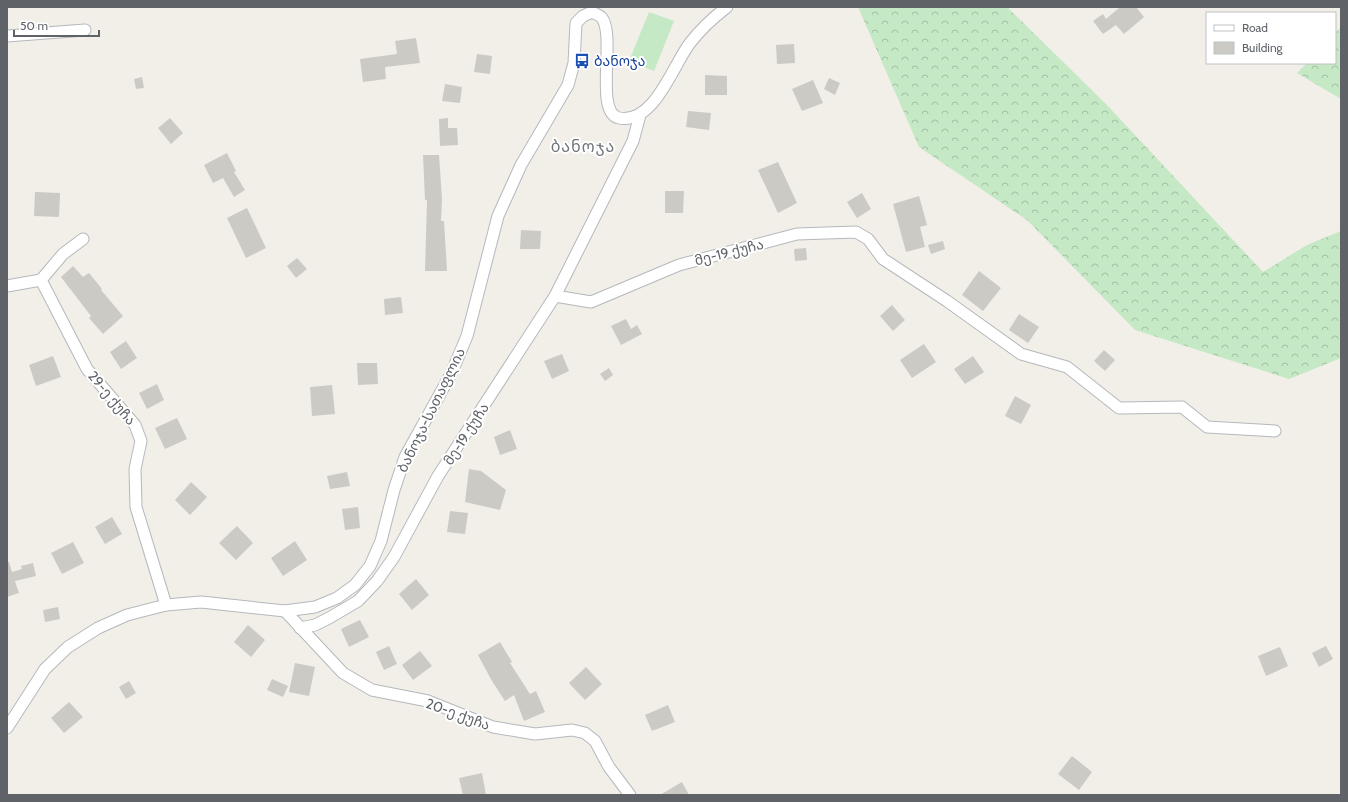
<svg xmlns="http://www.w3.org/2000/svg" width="1348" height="802" font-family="Cabin,'Noto Sans Georgian',sans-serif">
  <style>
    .forest { fill: url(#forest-crowns) }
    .garden { fill: #c5e8c5 }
    .building { fill: #cccac5 }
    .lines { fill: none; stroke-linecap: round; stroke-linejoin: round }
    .minor-casing { stroke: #b5b8bc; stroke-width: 13 }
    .minor { stroke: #fff; stroke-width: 11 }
    .labels { text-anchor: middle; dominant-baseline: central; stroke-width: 4; stroke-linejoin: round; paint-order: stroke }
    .transit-label { font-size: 14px; fill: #164399; stroke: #fff; text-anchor: start }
    .street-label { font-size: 14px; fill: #5f6368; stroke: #fff }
    .quarter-label { font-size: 16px; letter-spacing: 1px; fill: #70757a; stroke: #fff }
  </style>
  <defs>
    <pattern id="forest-crowns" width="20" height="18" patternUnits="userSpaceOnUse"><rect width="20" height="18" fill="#c5e8c5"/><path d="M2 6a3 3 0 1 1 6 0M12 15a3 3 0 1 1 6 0" fill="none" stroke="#a3c0a4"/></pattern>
  </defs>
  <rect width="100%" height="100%" fill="#f1efe8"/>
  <g class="forest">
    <polygon points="858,7 1007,7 1106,104 1263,272 1307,245 1341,231 1341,358 1289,379 1135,330 1027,220 919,147"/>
    <polygon points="1341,27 1341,99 1297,73 1307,63 1335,63 1335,33"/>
  </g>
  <polygon class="garden" points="649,12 674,21 654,71 629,61"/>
  <g class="building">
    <polygon points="1120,7 1136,7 1144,17 1124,34 1116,25 1103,34 1093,21 1103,14 1106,19"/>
    <polygon points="416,38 420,63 385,67 386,79 363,82 360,59 397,54 395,41"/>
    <polygon points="794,44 795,63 777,64 776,45"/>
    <polygon points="477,54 492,56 490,74 474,72"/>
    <polygon points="705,75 727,76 727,95 705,95"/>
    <polygon points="142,77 144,88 136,89 134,79"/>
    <polygon points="829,78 840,83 835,95 824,89"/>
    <polygon points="813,80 823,103 802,111 792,89"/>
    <polygon points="445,84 462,87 460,103 442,101"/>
    <polygon points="688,111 711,113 709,130 686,127"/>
    <polygon points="170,118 183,133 171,144 158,128"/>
    <polygon points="448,118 448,128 457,128 458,145 440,146 439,119"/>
    <polygon points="227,153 236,171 234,172 245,190 234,197 223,178 213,183 204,165"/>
    <polygon points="423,155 439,155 442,199 441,221 444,221 447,271 425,271 427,200 425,200"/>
    <polygon points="778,162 797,203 778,213 758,170"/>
    <polygon points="665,191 684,191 683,213 665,213"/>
    <polygon points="35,192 60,193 59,217 34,216"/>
    <polygon points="862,193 871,209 857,218 847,202"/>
    <polygon points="919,196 927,225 920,227 925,247 906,252 893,204"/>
    <polygon points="247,208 266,248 246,258 227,218"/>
    <polygon points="521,230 541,231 540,249 520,249"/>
    <polygon points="943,241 945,249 931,254 928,245"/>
    <polygon points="806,248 807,260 795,261 794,249"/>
    <polygon points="297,258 307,269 296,278 287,266"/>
    <polygon points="73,266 83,277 89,273 102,289 101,290 123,316 103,334 89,318 91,316 61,277"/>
    <polygon points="979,271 1001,288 983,311 962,295"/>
    <polygon points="401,297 403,313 385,315 384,299"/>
    <polygon points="892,305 905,320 893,331 880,316"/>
    <polygon points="1019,314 1039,327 1028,343 1009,330"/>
    <polygon points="626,319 631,329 637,325 642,334 621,345 611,326"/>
    <polygon points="126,341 137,358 121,369 110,352"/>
    <polygon points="924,344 936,362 912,378 900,360"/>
    <polygon points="1104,350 1115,360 1105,371 1094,361"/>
    <polygon points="562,354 569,371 552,379 544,361"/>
    <polygon points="53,356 61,377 36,386 29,365"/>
    <polygon points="973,356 984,372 965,384 954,369"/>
    <polygon points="357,363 377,363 378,384 358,385"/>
    <polygon points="609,368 613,375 605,381 600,374"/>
    <polygon points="157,384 164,400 147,409 139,393"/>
    <polygon points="332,385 335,414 312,416 310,387"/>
    <polygon points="1015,396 1031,405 1021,424 1005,416"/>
    <polygon points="177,418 187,439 165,449 155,428"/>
    <polygon points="510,430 517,449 500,455 494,437"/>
    <polygon points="469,469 481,471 506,490 500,510 465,502"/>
    <polygon points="347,472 350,486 330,489 327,476"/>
    <polygon points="191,482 207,497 190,515 175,500"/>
    <polygon points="358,507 360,528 345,530 342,509"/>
    <polygon points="450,511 468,513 465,534 447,532"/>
    <polygon points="112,517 122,534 105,544 95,527"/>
    <polygon points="237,526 253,543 236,560 219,543"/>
    <polygon points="295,541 307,560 283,576 271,558"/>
    <polygon points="73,542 84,563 62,574 51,553"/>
    <polygon points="7,562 9,562 12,572 22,569 21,566 33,563 36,576 15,581 19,593 7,597"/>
    <polygon points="416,579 429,595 412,610 399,594"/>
    <polygon points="58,607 60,619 45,622 43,610"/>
    <polygon points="360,620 369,637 349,647 341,629"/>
    <polygon points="248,625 265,640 251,657 234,642"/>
    <polygon points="500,642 512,662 510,663 530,694 536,691 545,712 524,721 514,695 505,701 492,681 478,655"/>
    <polygon points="389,646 397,664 384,670 376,652"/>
    <polygon points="1326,646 1333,659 1319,667 1312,653"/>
    <polygon points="1280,647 1288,666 1266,676 1258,656"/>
    <polygon points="420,651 432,666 413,680 402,665"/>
    <polygon points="295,663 315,667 309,696 289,692"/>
    <polygon points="586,667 602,684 585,700 569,683"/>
    <polygon points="272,679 288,686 283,697 267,690"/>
    <polygon points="129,681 136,693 126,699 119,687"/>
    <polygon points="69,702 83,717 64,733 51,718"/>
    <polygon points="668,705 675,722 652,731 645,715"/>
    <polygon points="1072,756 1092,772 1079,790 1058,774"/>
    <polygon points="482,773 486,795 463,795 459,778"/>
    <polygon points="682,782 689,795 660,795"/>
  </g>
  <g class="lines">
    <defs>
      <g id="minor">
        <polyline points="7,36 85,30"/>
        <polyline points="83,239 63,254 41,280 87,369 135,425 141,441 135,469 136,507 166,605"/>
        <polyline points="7,286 41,280"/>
        <polyline points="555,296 633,141 640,115"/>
        <polyline points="285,611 343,673 372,690 428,701 493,727 535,734 572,730 585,733 595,741 609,767 630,795"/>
        <polyline points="300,628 315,625 329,618 358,601 377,581 394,557 438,476 555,296 591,302 679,265 797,234 856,232 868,239 883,259 947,301 1021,354 1067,367 1119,408 1182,407 1207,427 1275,431"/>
        <path d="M7,728L45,669L68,647L98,628L127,615L166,605L201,602L285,611L315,607L337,598L355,585L370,566L381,541L394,490L405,457L451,374L467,336L498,216L521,165L568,85L574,63L576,23L583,16L592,12C595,14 600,15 602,18C616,37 594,113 619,118C654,125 673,65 690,43C700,30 714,17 727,7"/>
      </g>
    </defs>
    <use href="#minor" class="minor-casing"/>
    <use href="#minor" class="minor"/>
  </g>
  <defs>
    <symbol id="bus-bare" viewBox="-9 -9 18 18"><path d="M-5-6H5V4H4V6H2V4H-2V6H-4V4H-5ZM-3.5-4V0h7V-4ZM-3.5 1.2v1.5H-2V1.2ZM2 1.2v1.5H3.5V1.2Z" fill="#1a4fb4" stroke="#fff" stroke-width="2.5" paint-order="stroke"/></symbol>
  </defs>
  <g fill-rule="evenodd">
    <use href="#bus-bare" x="571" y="50" width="22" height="22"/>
  </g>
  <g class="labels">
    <g class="transit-label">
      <text x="594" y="61">ბანოჯა</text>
    </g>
    <g class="street-label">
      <text transform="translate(729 252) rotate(-14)">მე-19 ქუჩა</text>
      <text transform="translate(112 398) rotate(50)">29-ე ქუჩა</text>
      <text transform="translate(431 410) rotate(-64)">ბანოჯა-სათაფლია</text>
      <text transform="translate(466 434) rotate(-57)">მე-19 ქუჩა</text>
      <text transform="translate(458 714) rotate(20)">20-ე ქუჩა</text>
    </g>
    <g class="quarter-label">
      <text x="583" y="146">ბანოჯა</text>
    </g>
  </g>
  <rect width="1348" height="802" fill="none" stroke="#5f6368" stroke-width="16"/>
  <rect x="1206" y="12" width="130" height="52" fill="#ffffff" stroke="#bfc1c3"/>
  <rect x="1214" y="25" width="20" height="6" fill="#ffffff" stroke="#bfc1c3"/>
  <text x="1242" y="32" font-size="12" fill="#5f6368">Road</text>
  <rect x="1214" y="42" width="20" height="12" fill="#cccac5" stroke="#bfc1c3"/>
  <text x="1242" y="52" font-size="12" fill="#5f6368">Building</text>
  <path d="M14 30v6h85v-6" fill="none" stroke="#5f6368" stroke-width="2"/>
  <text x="20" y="30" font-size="12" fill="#5f6368" stroke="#ffffff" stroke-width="3" paint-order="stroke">50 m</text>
</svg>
